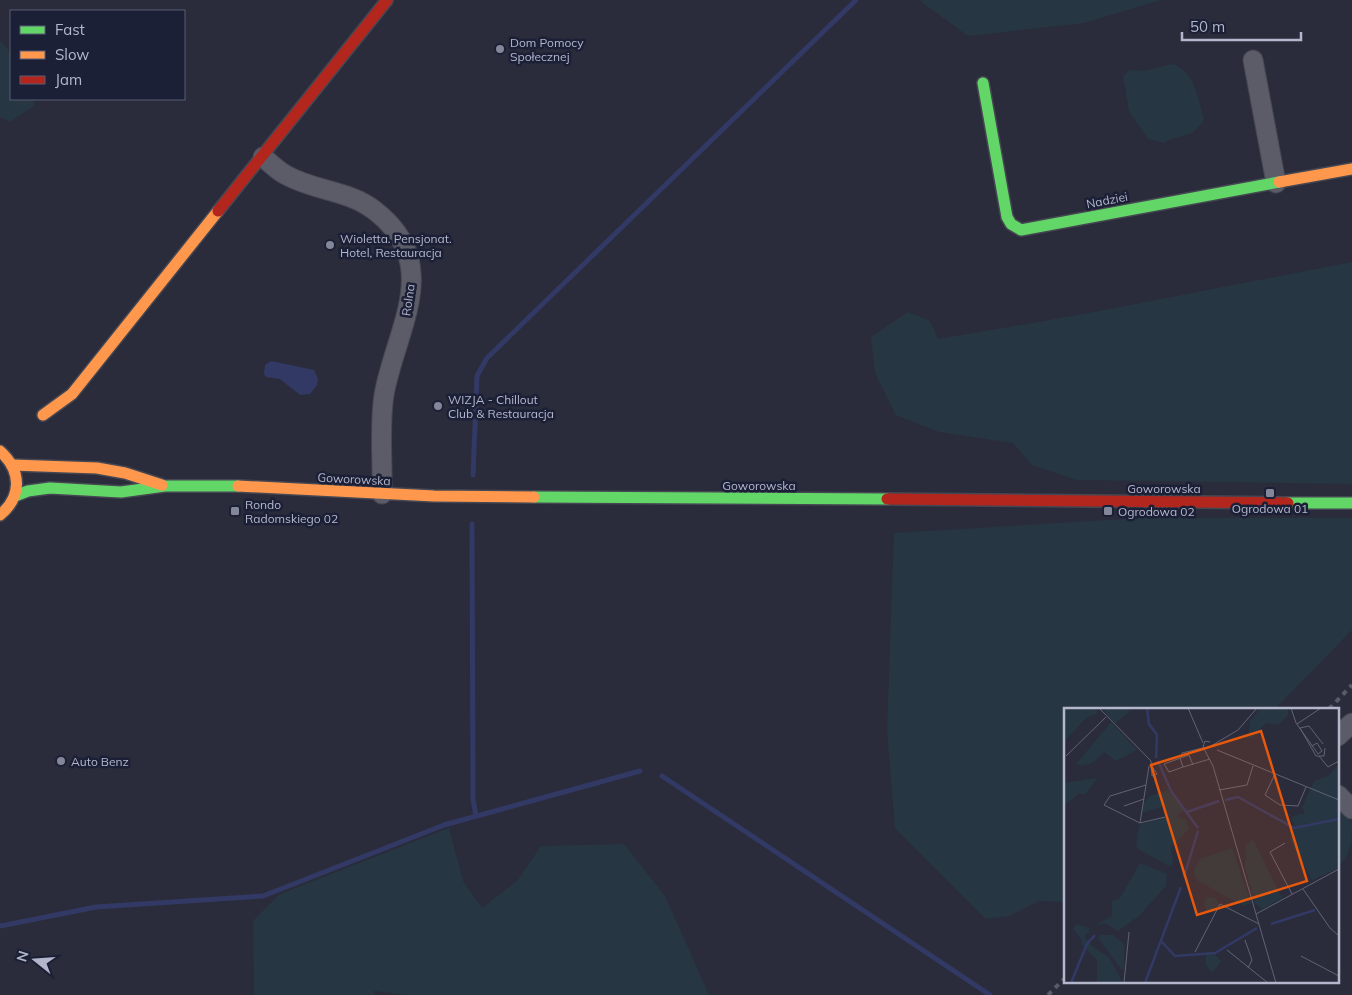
<svg xmlns="http://www.w3.org/2000/svg" width="1352" height="995" font-family="Mulish,sans-serif">
  <style>
    .green { fill: #263642 }
    .water { fill: #323964 }
    .lines { fill: none; stroke-linecap: round; stroke-linejoin: round }
    .stream { stroke: #323964; stroke-width: 5 }
    .street-casing { stroke: #454752; stroke-width: 21 }
    .fast-casing { stroke: #454752; stroke-width: 14 }
    .slow-casing { stroke: #454752; stroke-width: 14 }
    .jam-casing { stroke: #454752; stroke-width: 14 }
    .street { stroke: #5b5c68; stroke-width: 19 }
    .fast { stroke: #63d668; stroke-width: 11 }
    .slow { stroke: #ff974d; stroke-width: 11 }
    .jam { stroke: #b3261e; stroke-width: 11 }
    .rail { stroke: #595b66; stroke-width: 4; stroke-dasharray: 5 5; stroke-linecap: butt }
    .poi-dot { fill: #848699; stroke: #1c2037; stroke-width: 2 }
    .labels { text-anchor: middle; dominant-baseline: central; stroke-width: 5; stroke-linejoin: round; paint-order: stroke }
    .poi-label { font-size: 12px; fill: #b4b6cc; stroke: #1c2037; text-anchor: start }
    .street-label { font-size: 12px; fill: #b4b6cc; stroke: #1c2037 }
    .inset-river { fill: none; stroke: #323964; stroke-width: 2.5 }
    .inset-road { fill: none; stroke: #616375; stroke-width: 1 }
    .view { fill: #e8590c; fill-opacity: 0.15; stroke: #e8590c; stroke-width: 2.5 }
    .inset-edge { fill: none; stroke: #b4b6cc; stroke-width: 2.5 }
  </style>
  <rect width="100%" height="100%" fill="#2a2c3b"/>
  <g class="green">
    <polygon points="919,0 1161,0 1084,23 968,36"/>
    <polygon points="0,41 11,53 11,99 34,99 34,106 10,122 0,117"/>
    <path d="M1172,64C1196,71 1198,100 1204,120C1189,142 1183,131 1164,143L1148,139L1129,111L1123,76L1130,70L1144,71Z"/>
    <polygon points="1352,262 1352,484 1077,480 1032,465 1013,443 939,432 896,415 875,373 871,337 908,312 930,321 938,339 1084,314"/>
    <polygon points="1140,518 1352,518 1352,630 1275,709 1066,709 1066,902 1039,901 1009,916 986,919 895,828 887,730 894,533"/>
    <path d="M1338,808L1352,822C1352,840 1352,854 1338,866Z"/>
    <polygon points="449,828 463,881 482,908 518,880 541,846 624,844 665,896 709,995 407,995 374,991 374,995 254,995 253,921 280,894"/>
  </g>
  <polygon class="water" points="271,361 314,370 318,379 317,385 310,394 300,395 280,379 266,377 264,374 265,365"/>
  <g class="lines">
    <g class="stream">
      <polyline points="473,475 477,376 487,358 856,0"/>
      <polyline points="472,524 473,799 476,816"/>
      <polyline points="662,776 990,995"/>
      <polyline points="0,926 96,907 263,896 444,825 640,771"/>
    </g>
    <defs>
      <g id="street">
        <polyline points="1253,60 1276,183"/>
        <path d="M263,157C270,163 278,171 286,175C314,191 348,190 374,210C445,264 395,330 384,395C379,427 383,462 382,494"/>
        <polyline points="1338,736 1352,723"/>
        <polyline points="1338,795 1352,809"/>
      </g>
      <g id="fast">
        <polyline points="983,83 1007,217 1011,224 1021,230 1279,182"/>
        <polyline points="15,496 28,491 50,488 121,492 165,486 238,486"/>
        <polyline points="534,497 887,499"/>
        <polyline points="1288,503 1352,503"/>
      </g>
      <g id="slow">
        <polyline points="1279,182 1352,169"/>
        <polyline points="43,415 72,394 218,211"/>
        <path d="M0,451C21,470 23,496 0,515"/>
        <polyline points="13,465 97,468 125,473 162,485"/>
        <polyline points="238,486 434,496 534,497"/>
      </g>
      <g id="jam">
        <polyline points="218,211 387,0"/>
        <polyline points="887,499 1288,503"/>
      </g>
    </defs>
    <use href="#street" class="street-casing"/>
    <use href="#fast" class="fast-casing"/>
    <use href="#slow" class="slow-casing"/>
    <use href="#jam" class="jam-casing"/>
    <use href="#street" class="street"/>
    <use href="#fast" class="fast"/>
    <use href="#slow" class="slow"/>
    <use href="#jam" class="jam"/>
    <g class="rail">
      <polyline points="1329,709 1352,685"/>
      <polyline points="1048,995 1066,977"/>
    </g>
  </g>
  <g class="poi-dot">
    <circle cx="500" cy="49" r="5"/>
    <circle cx="330" cy="245" r="5"/>
    <circle cx="438" cy="406" r="5"/>
    <rect x="1265" y="488" width="10" height="10" rx="2.5"/>
    <rect x="230" y="506" width="10" height="10" rx="2.5"/>
    <rect x="1103" y="506" width="10" height="10" rx="2.5"/>
    <circle cx="61" cy="761" r="5"/>
  </g>
  <g class="labels">
    <g class="poi-label">
      <text x="510" y="42">Dom Pomocy<tspan x="510" dy="14">Społecznej</tspan></text>
      <text x="340" y="238">Wioletta. Pensjonat.<tspan x="340" dy="14">Hotel, Restauracja</tspan></text>
      <text x="448" y="399">WIZJA - Chillout<tspan x="448" dy="14">Club &amp; Restauracja</tspan></text>
      <text x="245" y="504">Rondo<tspan x="245" dy="14">Radomskiego 02</tspan></text>
      <text x="1270" y="508" text-anchor="middle">Ogrodowa 01</text>
      <text x="1118" y="511">Ogrodowa 02</text>
      <text x="71" y="761">Auto Benz</text>
    </g>
    <g class="street-label">
      <text transform="translate(1107 200) rotate(-11)">Nadziei</text>
      <text transform="translate(408 300) rotate(-82)">Rolna</text>
      <text transform="translate(354 479) rotate(3)">Goworowska</text>
      <text x="759" y="485">Goworowska</text>
      <text x="1164" y="488">Goworowska</text>
    </g>
  </g>
  <g transform="translate(1064 708)">
    <rect width="275" height="275" fill="#2a2c3b"/>
    <path d="M0,0H32L34,5L22,10L0,34ZM43,0H62L66,4L51,15L43,7L40,2ZM197,0H224V7L214,17L202,15L187,31L184,29L186,13ZM47,14L73,42L52,53L40,44L30,54L19,58L12,56ZM275,56V160L248,172L226,132L230,118L227,109L241,105L238,99L250,73L264,68ZM33,70L21,87L15,85L0,98V75ZM104,82L121,101L113,108L122,112L125,121L107,139L109,155L105,158L74,141L72,137L75,117L102,109L100,98L78,105L79,96L86,88ZM189,131L218,190L198,201L191,196L181,159L182,137ZM168,140L187,195L180,198L134,173L129,164L136,151ZM76,155L103,166L102,178L75,208L54,223L41,215L28,219L48,208V193L56,190ZM140 196a7 7 0 1 1 14 0a7 7 0 1 1-14 0ZM13,216L25,220V224L20,228L29,239L45,249L59,275H33V252L17,236L18,232L9,221ZM36,227H49L60,236V261H57L34,230ZM150,245L157,253L148,265L142,257V246Z" fill="#263642"/>
    <path class="inset-river" d="M83,0L85,16L93,27L92,50M94,53L107,83L134,120M161,92L174,89L230,120L275,111M123,104L155,93M120,169L134,123M207,216L251,202M97,233L111,248L151,245L193,220M7,275L23,236L31,227M81,275L117,179"/>
    <path class="inset-road" d="M35,0L87,53L88,68L93,66L87,57M124,0L139,35M227,0L232,15L254,46L258,43L253,35L248,38M233,16L257,0M236,20L252,48H260L261,40M236,20L245,18L259,36M146,34L141,33L139,39L149,58L212,275M147,38L174,22L193,0M153,42L275,92M2,48L42,9M255,48L264,59L275,53M118,49V45L139,40M116,50L119,59L146,51M119,59L105,64L100,56L125,47L129,57M211,66L201,87L216,97L234,98L242,79M155,82L183,77L189,58M60,98L80,91M76,115L40,97L46,88L82,77M76,115L85,58M76,115L101,109M221,135L206,144L228,186M239,181L266,220L275,228M192,206L275,161M181,232L188,252L184,260M163,242L204,275M131,244L156,196L195,216M237,248L275,268M60,275L65,224"/>
    <path class="view" d="M197,23L243,173L133,207L87,57Z"/>
    <rect width="275" height="275" class="inset-edge"/>
  </g>
  <rect x="10" y="10" width="175" height="90" fill="#1c2037" stroke="#595c73"/>
  <rect x="20" y="26" width="25" height="8" fill="#63d668" stroke="#595c73"/>
  <text x="55" y="35" font-size="15" fill="#b4b6cc">Fast</text>
  <rect x="20" y="51" width="25" height="8" fill="#ff974d" stroke="#595c73"/>
  <text x="55" y="60" font-size="15" fill="#b4b6cc">Slow</text>
  <rect x="20" y="76" width="25" height="8" fill="#b3261e" stroke="#595c73"/>
  <text x="55" y="85" font-size="15" fill="#b4b6cc">Jam</text>
  <g transform="translate(35 960) rotate(287)" stroke="#1c2037" stroke-width="4" paint-order="stroke">
  <path d="M0-4L9 19L0 12L-9 19Z" fill="#b4b6cc"/>
  <text y="-8" font-size="14" font-weight="bold" text-anchor="middle" fill="#b4b6cc">N</text>
  </g>
  <path d="M1182 32v8h119v-8" fill="none" stroke="#b4b6cc" stroke-width="2.5"/>
  <text x="1190" y="32" font-size="15" fill="#b4b6cc" stroke="#1c2037" stroke-width="4" paint-order="stroke">50 m</text>
</svg>
